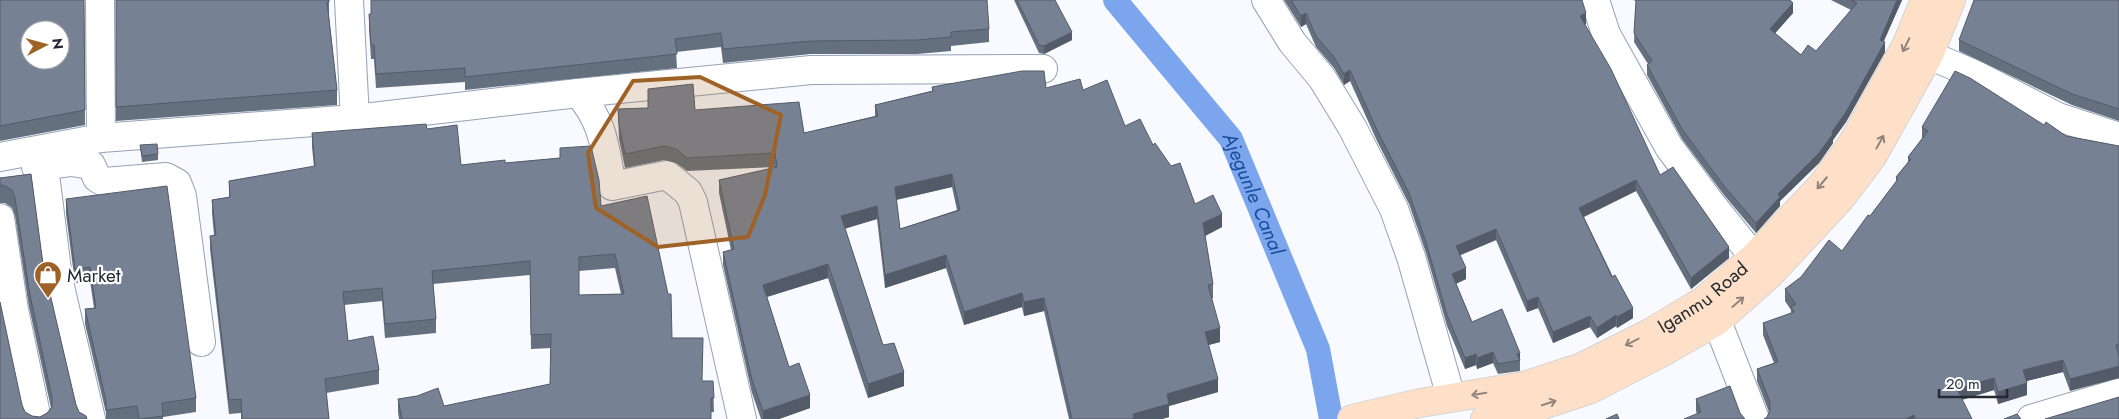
<svg xmlns="http://www.w3.org/2000/svg" width="2119" height="419" font-family="Jost,sans-serif">
  <style>
    .lines { fill: none; stroke-linecap: round; stroke-linejoin: round }
    .canal { stroke: #7ba5ec; stroke-width: 24 }
    .minor-casing { stroke: #95a1b5; stroke-width: 30 }
    .major-casing { stroke: #d3d4d6; stroke-width: 30 }
    .minor { stroke: #fff; stroke-width: 28 }
    .major { stroke: #fde0c7; stroke-width: 28 }
    .wall { fill: #65707f; fill-rule: evenodd }
    .shaded-wall { fill: #535b68 }
    .building { fill: #768294; stroke: #535b68; fill-rule: evenodd }
    .oneway { stroke: #91847c }
    .marked { fill: #9f6226; fill-opacity: 0.2; stroke: #9f6226; stroke-width: 4; stroke-linejoin: round }
    .labels { text-anchor: middle; dominant-baseline: central; stroke-width: 4.5; stroke-linejoin: round; paint-order: stroke }
    .poi-label { font-size: 19px; fill: #252931; stroke: #fff; text-anchor: start }
    .street-label { font-size: 19px; fill: #252931; stroke: #fff }
    .water-label { font-size: 20px; font-style: italic; fill: #1a4c9d; stroke: #fff }
  </style>
  <rect width="100%" height="100%" fill="#f8faff"/>
  <g class="lines">
    <path class="canal" id="s1" d="M1115,0L1231,139L1318,349L1331,419"/>
    <defs>
      <g id="minor">
        <polyline points="100,0 101,138"/>
        <polyline points="349,0 355,119"/>
        <polyline points="1266,0 1292,42 1322,78 1352,127 1394,209 1411,257 1451,397"/>
        <polyline points="1595,0 1606,34 1669,147 1712,205 1754,257"/>
        <polyline points="1929,55 1976,75 2058,117 2119,137"/>
        <path d="M578,93C604,122 605,149 612,186L667,175L688,192L693,202L742,419"/>
        <polyline points="0,157 101,138 355,119 578,93 811,70 1043,69"/>
        <polyline points="44,166 58,278 91,419"/>
        <polyline points="36,167 71,162 91,165 97,178 104,182 166,177 177,183 182,196 201,342"/>
        <polyline points="0,218 14,310 37,419"/>
        <polyline points="1717,321 1755,419"/>
        <polyline points="2031,419 2119,393"/>
      </g>
      <g id="major">
        <path id="s2" d="M1352,419L1420,403L1524,386L1582,367L1650,333L1703,301L1754,257L1823,184L1852,144L1907,44L1925,0"/>
        <polyline points="1485,419 1531,409 1591,389 1661,353 1717,321 1770,274 1840,199 1872,157 1929,55 1951,0"/>
      </g>
    </defs>
    <use href="#minor" class="minor-casing"/>
    <use href="#major" class="major-casing"/>
    <use href="#minor" class="minor"/>
    <use href="#major" class="major"/>
  </g>
  <g class="wall">
    <polygon points="0,0 84,0 85,125 0,141"/>
    <polygon points="116,0 329,0 329,17 337,90 337,105 116,121"/>
    <polygon points="1014,0 1055,0 1072,40 1044,54 1039,53"/>
    <polygon points="1284,0 1582,0 1586,24 1585,25 1660,175 1729,258 1691,289 1636,191 1584,217 1633,318 1617,328 1616,326 1597,338 1590,327 1553,343 1538,308 1527,312 1496,240 1460,255 1466,279 1456,284 1472,322 1520,353 1520,371 1498,374 1493,363 1477,369 1476,365 1465,369 1447,326 1426,253 1409,204 1377,141 1350,81 1344,85 1334,68 1316,47 1306,24 1301,27"/>
    <polygon points="1633,0 1790,0 1793,13 1775,33 1801,55 1816,51 1851,10 1831,0 1902,0 1884,41 1885,52 1846,122 1833,140 1833,143 1819,163 1780,201 1780,206 1756,233 1724,195 1682,139 1647,75 1647,65 1648,64 1634,42 1636,1"/>
    <polygon points="2119,0 2119,121 2072,105 1959,51 1959,40"/>
    <polygon points="369,14 989,29 989,42 951,46 951,51 917,54 811,54 723,63 721,47 676,52 677,68 465,90 465,82 376,88 374,59 371,59 369,28"/>
    <path d="M932,87L1046,88L1083,90L1125,126L1153,145L1195,204L1222,227L1205,236L1213,284V298H1212L1220,342L1208,345L1218,392L1169,406V417L1162,419H1069L1044,311L1024,316L1022,307L964,325L946,268L885,288L877,219L845,228L883,345L904,386L868,398L828,278L767,297L789,367L810,408L779,419H761L752,393L723,265V252L731,250L719,193V180L775,168V167L687,171L676,163L664,160L625,168L619,139L618,109L648,108V89L695,110L804,133L875,116V105L932,91ZM952,187L957,210L900,229L896,200Z"/>
    <polygon points="2044,125 2066,136 2119,146 2119,356 2070,391 2063,372 2026,381 2027,395 1998,404 1994,390 1962,400 1972,419 1764,419 1767,417 1769,412 1757,381 1757,369 1774,363 1763,335 1763,323 1791,313 1791,310 1785,301 1785,289 1842,251 1870,216 1896,183 1896,177 1908,162 1908,157 1922,139 1922,127"/>
    <path d="M427,129L461,165L505,163L560,158V148L601,206L672,338L702,381H713L714,412H711V419H399L398,412V399L444,406L550,384L551,348L531,349L530,275L433,284L436,319V333L385,338L382,301L344,305L348,341L379,370V384L326,393L329,419H241V413L229,414L210,249V236L214,235L212,213V200L229,197V181L314,167L312,147V133ZM615,268L621,294L579,295V271Z"/>
    <polygon points="140,145 158,154 158,160 142,162"/>
    <polygon points="31,174 43,264 76,405 79,412 87,419 0,419 22,405 25,412 32,416 40,417 47,413 51,408 29,307 15,216 12,208 5,203 0,203 0,178"/>
    <polygon points="66,199 196,398 196,412 163,417 163,419 106,419 106,413 85,324 85,309 94,308 90,281 75,283 66,214"/>
    <polygon points="1696,399 1740,413 1697,414 1696,411"/>
  </g>
  <g class="shaded-wall">
    <polygon points="1897,0 1902,0 1880,49 1880,40"/>
    <polygon points="1793,3 1793,13 1770,39 1770,29"/>
    <polygon points="1306,13 1306,24 1301,27 1301,16"/>
    <polygon points="1586,13 1586,24 1580,26 1580,16"/>
    <polygon points="1072,32 1072,40 1044,54 1044,46"/>
    <polygon points="1885,42 1885,52 1846,122 1833,140 1833,143 1819,163 1780,201 1780,206 1756,233 1756,223 1778,194 1832,132"/>
    <polygon points="1350,70 1350,81 1344,85 1344,74"/>
    <polygon points="952,174 952,187 895,200 895,187"/>
    <polygon points="1636,180 1636,191 1579,219 1579,208"/>
    <polygon points="877,206 877,219 841,230 841,216"/>
    <polygon points="1222,214 1222,227 1203,237 1203,223"/>
    <polygon points="1496,229 1496,240 1456,257 1456,246"/>
    <polygon points="1729,247 1729,258 1691,289 1691,278"/>
    <polygon points="946,255 946,268 885,288 885,275"/>
    <polygon points="828,264 828,278 763,298 763,285"/>
    <polygon points="1466,268 1466,279 1452,285 1452,274"/>
    <polygon points="1022,293 1022,307 964,325 964,312"/>
    <polygon points="1538,297 1538,308 1527,312 1527,301"/>
    <polygon points="1044,298 1044,311 1024,316 1024,302"/>
    <polygon points="1633,308 1633,318 1617,328 1617,317"/>
    <polygon points="1616,315 1616,326 1597,338 1597,328"/>
    <polygon points="1590,316 1590,327 1553,343 1553,332"/>
    <polygon points="1220,328 1220,342 1205,346 1205,332"/>
    <polygon points="1493,352 1493,363 1477,369 1477,358"/>
    <polygon points="1520,353 1520,364 1520,360 1517,354"/>
    <polygon points="1476,354 1476,365 1465,369 1465,358"/>
    <polygon points="2063,360 2063,372 2023,382 2023,370"/>
    <polygon points="2119,366 2119,378 2070,391 2070,379"/>
    <polygon points="904,372 904,386 868,398 868,384"/>
    <polygon points="1994,378 1994,390 1957,401 1957,389"/>
    <polygon points="1218,379 1218,392 1169,406 1169,417 1162,419 1130,419 1133,414 1167,394"/>
    <polygon points="2027,383 2027,395 1998,404 1998,392"/>
    <polygon points="810,395 810,408 779,419 763,419 763,411"/>
    <polygon points="1914,415 1914,419 1906,419"/>
  </g>
  <g class="building">
    <path d="M0,0H84L85,110L0,126ZM30,30H60V60H30Z"/>
    <polygon points="116,0 329,0 329,2 327,2 337,90 116,107"/>
    <polygon points="371,0 987,0 989,29 951,32 951,37 917,40 811,41 723,49 721,33 675,39 677,54 465,77 465,68 376,74 374,45 371,45 369,14 371,14"/>
    <polygon points="1017,0 1055,0 1072,32 1044,46 1039,45"/>
    <polygon points="1291,0 1582,0 1586,13 1580,16 1611,69 1660,175 1673,167 1729,247 1691,278 1636,180 1579,208 1612,277 1615,275 1633,308 1617,317 1616,315 1597,328 1590,316 1553,332 1538,297 1527,301 1496,229 1456,246 1466,268 1452,274 1472,322 1502,309 1520,353 1517,354 1520,360 1498,364 1493,352 1477,358 1476,354 1465,358 1447,315 1426,242 1409,193 1377,130 1350,70 1344,74 1334,57 1316,36 1306,13 1301,16"/>
    <polygon points="1636,0 1790,0 1793,3 1770,29 1801,55 1808,45 1816,51 1857,3 1851,0 1897,0 1880,40 1885,42 1846,112 1832,132 1833,134 1819,153 1778,194 1780,197 1756,223 1724,186 1682,129 1647,65 1652,61 1634,33"/>
    <polygon points="1974,0 2119,0 2119,109 2072,94 1959,40"/>
    <path d="M1022,71H1044L1046,88L1080,79L1083,90L1107,80L1125,126L1140,119L1153,145L1155,143L1171,166L1180,163L1195,204L1213,195L1222,214L1203,223L1213,284L1208,285L1220,328L1205,332L1218,379L1167,394L1169,404L1133,414L1134,418L1130,419H1072L1044,298L1024,302L1022,293L964,312L946,255L885,275L877,206L841,216L883,345L894,343L904,372L868,384L828,264L763,285L789,367L799,363L810,395L763,411L752,380L723,252L734,249L719,180L777,167L775,153L687,158L676,149L664,146L625,154L619,125L618,109L648,108V89L693,84L695,110L799,102L804,133L878,116L875,105L933,91L932,87ZM952,174L960,210L900,229L895,187Z"/>
    <polygon points="1955,71 1970,78 2044,125 2046,122 2066,136 2119,146 2119,344 2116,345 2119,357 2119,366 2070,379 2063,360 2023,370 2027,383 1998,392 1994,378 1957,389 1972,419 1916,419 1914,415 1906,419 1764,419 1767,417 1770,410 1770,402 1757,369 1778,362 1763,323 1794,312 1791,307 1796,304 1785,289 1801,277 1829,240 1842,251 1868,215 1870,216 1898,179 1896,177 1911,159 1908,157 1928,131 1922,127"/>
    <path d="M426,124L427,129L457,125L461,165L505,160V163L560,158V148L591,146L599,180L601,206L647,196L668,294H671L672,338H703L702,381H713L714,398H711V419H402L398,399L417,396L438,388L444,406L550,384L551,334L531,335L530,261L432,271L436,319L385,324L382,288L343,292L348,341L373,336L379,370L325,379L329,419H242L241,399L229,400L210,236L216,235L212,200L230,197L229,181L315,166L312,133ZM615,254L624,294L579,295V257Z"/>
    <polygon points="157,144 158,154 142,156 140,145"/>
    <polygon points="31,174 43,264 76,405 79,412 86,416 87,419 0,419 0,302 22,405 25,412 32,416 40,417 47,413 52,407 52,398 29,290 15,198 12,190 5,186 0,185 0,178"/>
    <polygon points="167,186 196,398 162,403 163,416 139,419 137,406 106,410 106,401 85,309 96,308 90,267 75,269 66,199"/>
    <polygon points="1730,386 1740,413 1745,419 1684,419 1701,412 1696,399"/>
    <polygon points="2119,397 2119,419 2045,419"/>
    <polygon points="1617,414 1619,419 1606,419"/>
    <polygon points="2017,414 2021,419 2004,419"/>
  </g>
  <defs><path id="oneway-shaft" d="M-6 0H5M1.5-3L5.5 0L1.5 3" fill="none" stroke-width="1.6" stroke-linecap="round" stroke-linejoin="round" transform="scale(1.25)"/></defs>
  <g class="oneway">
    <use href="#oneway-shaft" transform="translate(1906 45) rotate(116)"/>
    <use href="#oneway-shaft" transform="translate(1880 142) rotate(-61)"/>
    <use href="#oneway-shaft" transform="translate(1822 183) rotate(130)"/>
    <use href="#oneway-shaft" transform="translate(1738 302) rotate(-41)"/>
    <use href="#oneway-shaft" transform="translate(1632 342) rotate(153)"/>
    <use href="#oneway-shaft" transform="translate(1479 394) rotate(170)"/>
    <use href="#oneway-shaft" transform="translate(1549 403) rotate(-18)"/>
  </g>
  <path class="marked" d="M700,77L781,115L765,195L748,237L658,247L596,208L588,153L633,81Z"/>
  <defs>
    <symbol id="shop-pin" viewBox="-11 -11 22 30"><path d="M0 17L-7.5 6A9.5 9.5 0 1 1 7.5 6Z" fill="#9f6226" stroke="#fff"/><path d="M-5-2.5h2.3a2.7 3.5 0 0 1 5.4 0H5L5.5 6h-11ZM-1.5-2.5h3a1.5 2.3 0 0 0-3 0Z" fill="#fff"/></symbol>
  </defs>
  <g fill-rule="evenodd">
    <use href="#shop-pin" x="32" y="259" width="32" height="43"/>
  </g>
  <g class="labels">
    <g class="poi-label">
      <text x="67" y="275">Market</text>
    </g>
    <g class="street-label">
      <text stroke="none"><textPath href="#s2" startOffset="376">Iganmu Road</textPath></text>
    </g>
    <g class="water-label">
      <text stroke="none"><textPath href="#s1" startOffset="240">Ajegunle Canal</textPath></text>
    </g>
  </g>
  <g transform="translate(45 45) rotate(84)"><circle r="24" fill="#ffffff" stroke="#a8a9ad"/>
  <path d="M0-4L9 19L0 12L-9 19Z" fill="#9f6226"/>
  <text y="-8" font-size="14" font-weight="bold" text-anchor="middle" fill="#252931">N</text>
  </g>
  <path d="M1939 389v8h68v-8" fill="none" stroke="#252931" stroke-width="2.5"/>
  <text x="1946" y="389" font-size="15" fill="#252931" stroke="#ffffff" stroke-width="4" paint-order="stroke">20 m</text>
</svg>
